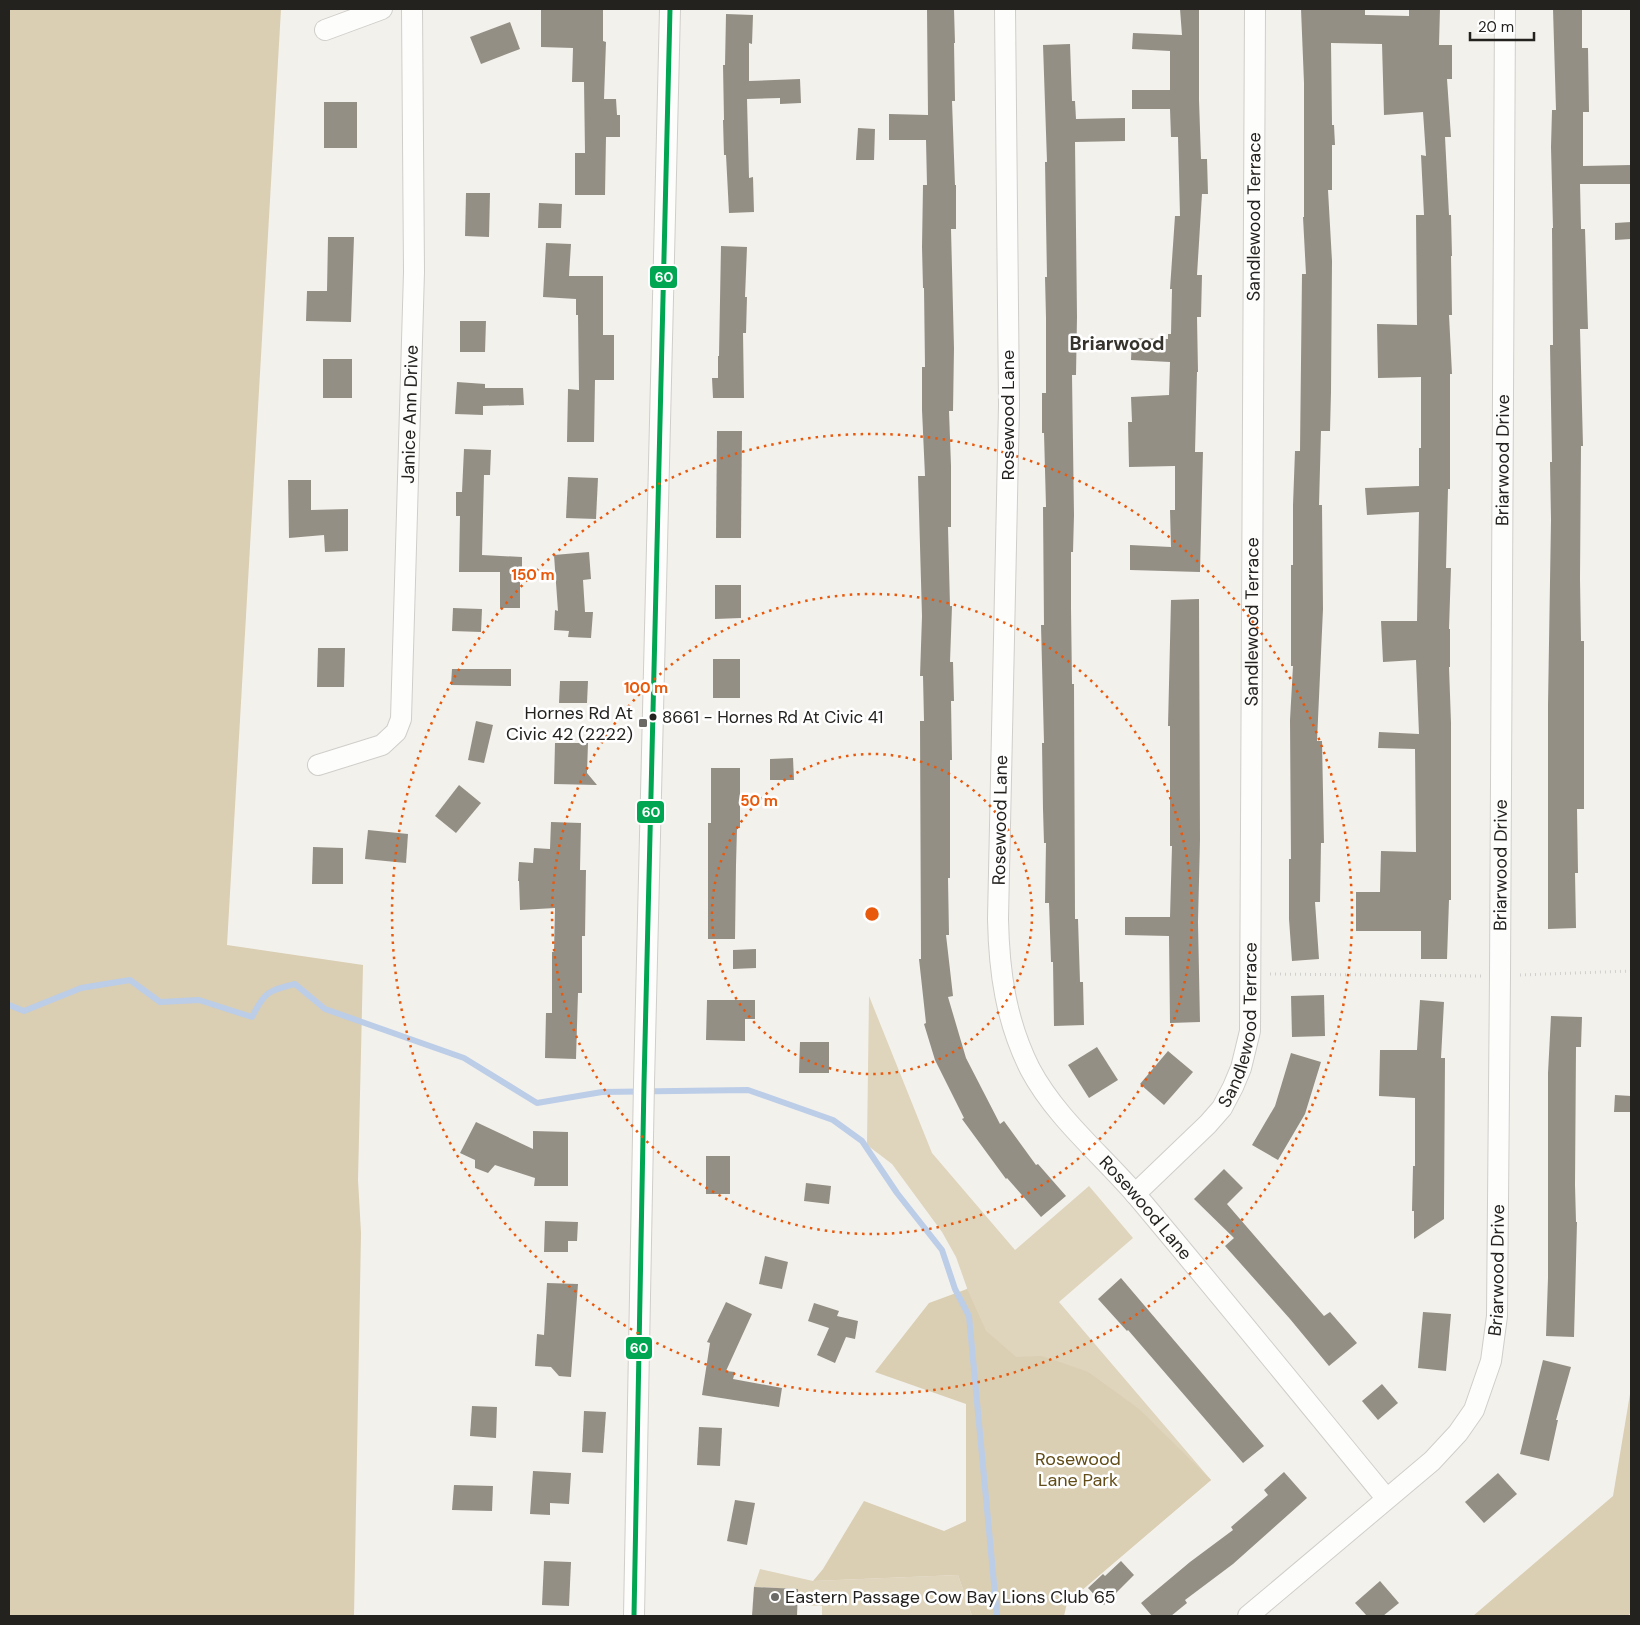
<svg xmlns="http://www.w3.org/2000/svg" width="1640" height="1625" font-family="'DM Sans',sans-serif">
  <style>
    .green { fill: #dfd4bc }
    .forest { fill: #daceb3 }
    .lines { fill: none; stroke-linecap: round; stroke-linejoin: round }
    .stream { stroke: #bccde8; stroke-width: 6 }
    .building { fill: #938f85 }
    .street-casing { stroke: #d0ceca; stroke-width: 22 }
    .path { stroke: #d0d0ce; stroke-width: 3; stroke-dasharray: 1 4; stroke-linecap: butt }
    .street { stroke: #fdfdfc; stroke-width: 20 }
    .bus-1-casing { stroke: #fff; stroke-width: 9 }
    .bus-1 { stroke: #00a651; stroke-width: 5 }
    .ring { fill: none; stroke: #e8590c; stroke-width: 2.5; stroke-dasharray: 2.5 5 }
    .bus-dot { fill: #24221f; stroke: #fff; stroke-width: 2 }
    .poi-dot { fill: #6c6a67; stroke: #fff; stroke-width: 2 }
    .labels { text-anchor: middle; dominant-baseline: central; stroke-width: 5; stroke-linejoin: round; paint-order: stroke }
    .bus-label { font-size: 17px; fill: #24221f; stroke: #fff; text-anchor: start }
    .street-label { font-size: 18px; fill: #24221f; stroke: #fff }
    .poi-label { font-size: 18px; fill: #24221f; stroke: #fff; text-anchor: end }
    .park-label { font-size: 18px; fill: #624d18; stroke: #fff }
    .neighbourhood-label { font-size: 19px; font-weight: bold; fill: #36332d; stroke: #fff }
    .centre { fill: #e8590c; stroke: #fff; stroke-width: 2.5 }
    .ring-label { font-size: 15px; text-anchor: middle; font-weight: bold; fill: #e8590c; stroke: #fff; stroke-width: 5; stroke-linejoin: round; paint-order: stroke }
    .line-badge { stroke: #fff; stroke-width: 2 }
    .badge-label { font-size: 14px; text-anchor: middle; font-weight: bold; fill: #fff }
  </style>
  <rect width="100%" height="100%" fill="#f3f1ec"/>
  <g class="green">
    <polygon points="869,996 932,1153 1015,1250 1089,1186 1133,1238 1059,1302 1211,1480 1051,1616 966,1294 967,1288 956,1257 942,1232 892,1164 867,1145"/>
    <polygon points="760,1569 813,1581 958,1575 972,1616 822,1616 822,1606 797,1605 798,1589 754,1587"/>
  </g>
  <g class="forest">
    <polygon points="9,9 281,9 227,945 363,965 358,1180 361,1233 354,1616 9,1616"/>
    <polygon points="967,1289 986,1331 1016,1357 1042,1356 1088,1372 1139,1409 1211,1480 1067,1603 1064,1616 972,1616 958,1575 813,1581 823,1569 864,1501 944,1531 966,1521 966,1404 875,1372 929,1303"/>
    <polygon points="1631,1388 1631,1612 1628,1616 1473,1616 1613,1496"/>
  </g>
  <g class="lines">
    <path class="stream" d="M9,1005L24,1011L81,988L130,980L160,1002L199,1000L252,1017C265,991 268,991 295,984L325,1009L464,1058L537,1103L602,1092L748,1090L833,1120L862,1141L897,1193L942,1250L955,1289L969,1316L997,1616"/>
  </g>
  <g class="building">
    <polygon points="541,9 603,9 603,41 606,42 604,99 616,99 617,115 620,115 620,137 606,137 605,195 575,195 575,153 585,153 584,82 572,82 573,48 541,47"/>
    <polygon points="927,9 954,9 955,43 954,43 955,101 952,101 955,185 956,185 956,229 951,229 954,348 953,411 949,411 951,466 951,527 948,527 950,606 952,606 950,662 953,662 954,701 951,701 952,760 950,760 950,878 948,878 949,935 946,935 953,996 948,997 966,1058 1000,1124 1004,1121 1036,1165 1038,1164 1066,1196 1041,1217 1007,1178 1006,1179 962,1119 964,1118 935,1060 924,1024 926,1023 919,959 921,959 920,721 924,721 923,676 920,676 922,616 918,476 925,476 922,410 922,367 925,367 924,288 923,288 922,247 923,185 927,185 926,140 889,140 889,114 928,115"/>
    <polygon points="1180,9 1199,9 1199,100 1201,159 1207,159 1208,194 1202,194 1197,275 1202,275 1201,317 1197,317 1198,372 1197,372 1195,452 1203,452 1200,572 1130,570 1130,545 1171,547 1170,510 1175,510 1175,466 1129,467 1128,422 1132,422 1131,397 1169,395 1170,362 1131,360 1132,338 1168,339 1168,334 1171,334 1172,289 1170,289 1175,216 1180,216 1178,137 1171,137 1170,109 1132,109 1132,90 1170,90 1170,51 1132,49 1133,33 1182,35"/>
    <polygon points="1301,9 1365,9 1365,15 1409,16 1409,9 1440,9 1439,45 1452,45 1452,79 1447,79 1451,137 1445,137 1449,215 1451,215 1452,256 1451,256 1452,315 1449,315 1452,374 1450,374 1450,489 1448,489 1446,568 1451,568 1449,629 1450,629 1450,667 1449,667 1451,723 1451,900 1449,900 1447,959 1421,959 1421,931 1356,931 1356,892 1380,892 1381,851 1416,852 1415,749 1378,748 1379,732 1419,734 1416,660 1383,662 1381,621 1417,621 1419,512 1367,515 1365,488 1419,486 1419,448 1421,448 1421,377 1378,378 1377,324 1417,325 1416,215 1424,215 1421,155 1426,156 1423,112 1384,115 1382,44 1331,43 1332,125 1334,125 1335,145 1332,145 1332,190 1328,190 1332,261 1331,392 1330,431 1321,431 1319,505 1322,505 1323,609 1317,741 1322,741 1324,843 1321,843 1320,902 1315,902 1319,959 1292,961 1289,919 1289,859 1291,859 1290,720 1293,666 1291,666 1291,565 1293,565 1293,505 1295,451 1300,451 1302,274 1306,274 1303,217 1304,217 1304,83"/>
    <polygon points="1553,9 1582,9 1582,48 1588,48 1589,112 1583,112 1583,166 1631,165 1631,184 1580,184 1581,229 1585,229 1588,329 1580,329 1583,446 1581,446 1580,579 1581,641 1584,641 1584,809 1577,809 1578,873 1575,873 1576,928 1548,929 1548,705 1551,520 1550,462 1552,462 1550,345 1553,345 1552,228 1553,228 1551,147 1552,110 1556,110"/>
    <polygon points="726,14 753,15 752,44 749,43 749,81 800,79 801,103 780,104 780,98 747,99 749,178 753,177 754,212 729,213 726,155 724,155 723,120 724,120 723,65 725,65"/>
    <polygon points="510,22 520,49 481,64 470,37"/>
    <polygon points="1070,44 1072,101 1075,101 1076,119 1125,118 1125,141 1075,142 1077,317 1076,375 1072,375 1074,515 1073,552 1071,552 1071,608 1072,684 1074,684 1075,919 1078,919 1080,982 1083,982 1084,1025 1054,1026 1053,962 1051,962 1049,903 1045,903 1046,843 1044,843 1043,809 1042,743 1044,743 1041,625 1044,625 1043,507 1046,507 1044,433 1042,433 1042,393 1046,393 1046,318 1045,277 1047,277 1045,162 1047,162 1043,45"/>
    <rect x="324" y="102" width="33" height="46"/>
    <polygon points="858,128 875,129 874,160 856,160"/>
    <polygon points="466,193 490,193 489,237 465,236"/>
    <polygon points="539,203 562,204 561,228 538,228"/>
    <polygon points="1631,222 1631,239 1615,240 1615,223"/>
    <polygon points="328,237 354,237 351,322 306,321 307,291 327,291"/>
    <polygon points="546,243 571,244 569,276 603,276 603,335 614,335 614,380 595,380 594,442 567,442 568,389 579,390 578,315 576,315 576,299 543,297"/>
    <polygon points="721,246 747,247 745,297 747,297 746,333 743,333 744,398 713,398 712,378 718,378 718,356 719,356"/>
    <polygon points="460,321 486,321 485,352 460,352"/>
    <rect x="323" y="359" width="29" height="39"/>
    <polygon points="457,382 485,384 485,388 523,388 524,405 483,406 483,415 455,414"/>
    <polygon points="717,431 742,431 741,538 716,538"/>
    <polygon points="464,449 491,450 490,475 484,475 482,555 522,557 522,582 520,582 520,608 500,608 500,572 459,572 460,516 456,516 456,492 462,492"/>
    <polygon points="568,477 598,478 596,519 566,518"/>
    <polygon points="288,480 311,480 311,510 348,509 348,551 325,552 324,535 289,538"/>
    <polygon points="589,552 591,579 583,580 585,612 593,612 591,638 568,637 569,631 554,630 555,610 558,611 554,555"/>
    <polygon points="715,585 741,585 741,618 715,619"/>
    <polygon points="1199,599 1200,839 1198,922 1200,1022 1170,1023 1169,936 1125,935 1125,917 1170,917 1172,846 1170,846 1170,726 1168,726 1171,600"/>
    <polygon points="453,608 482,609 481,632 452,631"/>
    <polygon points="318,648 345,648 344,687 317,687"/>
    <rect x="713" y="659" width="27" height="39"/>
    <polygon points="452,669 511,669 511,686 451,685"/>
    <polygon points="560,681 588,681 587,703 559,703"/>
    <polygon points="476,721 493,725 484,763 468,760"/>
    <polygon points="555,743 588,743 587,773 597,785 554,784"/>
    <polygon points="793,758 794,780 770,780 770,759"/>
    <polygon points="711,768 740,768 740,828 737,828 736,865 735,939 708,939 708,823 711,823"/>
    <polygon points="459,785 481,803 456,833 435,816"/>
    <polygon points="551,822 581,823 580,870 586,870 585,936 582,936 582,993 578,993 576,1059 545,1058 546,1013 552,1013 552,952 554,952 555,908 520,910 519,881 518,881 519,862 533,863 534,848 550,849"/>
    <polygon points="368,830 408,834 406,863 365,859"/>
    <polygon points="313,847 343,848 343,884 312,884"/>
    <polygon points="756,949 756,968 733,969 733,950"/>
    <polygon points="1324,995 1325,1036 1292,1037 1291,996"/>
    <polygon points="707,1000 755,1000 755,1019 745,1019 745,1041 706,1040"/>
    <polygon points="1420,1000 1444,1002 1441,1058 1445,1058 1444,1210 1444,1219 1414,1239 1414,1211 1412,1211 1413,1166 1415,1166 1415,1098 1379,1096 1380,1050 1417,1050"/>
    <polygon points="1551,1016 1582,1017 1581,1047 1576,1047 1575,1185 1576,1222 1577,1222 1574,1337 1546,1336 1548,1278 1548,1073"/>
    <polygon points="800,1042 829,1042 829,1073 799,1073"/>
    <polygon points="1097,1047 1118,1080 1089,1098 1068,1065"/>
    <polygon points="1168,1051 1193,1072 1164,1105 1140,1084"/>
    <polygon points="1291,1053 1321,1062 1305,1114 1278,1160 1252,1145 1275,1106"/>
    <polygon points="1615,1095 1631,1096 1631,1112 1614,1112"/>
    <polygon points="476,1122 533,1149 533,1131 568,1132 568,1186 534,1186 535,1178 495,1165 488,1173 475,1168 475,1160 460,1153"/>
    <rect x="706" y="1156" width="24" height="38"/>
    <polygon points="1224,1169 1243,1188 1227,1204 1324,1316 1330,1312 1357,1343 1329,1366 1290,1319 1225,1246 1234,1238 1194,1199"/>
    <polygon points="806,1183 831,1186 829,1204 804,1201"/>
    <polygon points="545,1221 578,1222 577,1241 568,1241 568,1252 544,1252"/>
    <polygon points="765,1256 788,1262 782,1289 759,1284"/>
    <polygon points="1121,1278 1264,1446 1243,1463 1128,1330 1127,1331 1098,1299"/>
    <polygon points="547,1283 578,1284 571,1377 559,1376 551,1367 535,1366 537,1334 544,1335"/>
    <polygon points="726,1302 752,1314 726,1371 735,1372 733,1379 782,1388 779,1407 702,1395 710,1343 707,1342"/>
    <polygon points="814,1303 839,1311 837,1316 858,1321 855,1339 846,1337 835,1363 817,1355 829,1328 808,1321"/>
    <polygon points="1423,1312 1451,1314 1446,1371 1418,1368"/>
    <polygon points="1543,1360 1571,1367 1556,1420 1558,1420 1549,1461 1520,1454"/>
    <polygon points="1382,1384 1398,1403 1378,1420 1362,1401"/>
    <polygon points="472,1406 497,1407 496,1438 470,1436"/>
    <polygon points="584,1411 606,1412 603,1453 582,1452"/>
    <polygon points="699,1427 722,1428 720,1466 697,1465"/>
    <polygon points="533,1471 571,1473 569,1504 550,1503 550,1515 530,1514"/>
    <polygon points="1284,1472 1307,1498 1233,1564 1185,1600 1187,1603 1171,1616 1152,1616 1141,1603 1190,1562 1233,1530 1231,1527 1268,1495 1264,1490"/>
    <polygon points="1498,1473 1517,1494 1484,1523 1465,1502"/>
    <polygon points="454,1485 493,1486 492,1511 452,1510"/>
    <polygon points="735,1500 755,1503 747,1545 727,1541"/>
    <polygon points="544,1561 571,1562 569,1606 542,1605"/>
    <polygon points="1121,1561 1134,1575 1104,1605 1088,1588 1103,1574 1105,1576"/>
    <polygon points="1380,1581 1399,1603 1383,1616 1367,1616 1355,1603"/>
    <polygon points="754,1587 798,1589 797,1616 752,1616"/>
  </g>
  <g class="lines">
    <defs>
      <g id="street">
        <path id="s1" d="M1005,9L1009,405L998,919C999,972 1006,1021 1030,1069C1056,1118 1101,1154 1137,1196C1221,1296 1303,1397 1386,1498"/>
        <polyline points="325,30 382,9"/>
        <path id="s2" d="M318,765L382,745L396,732L401,719L414,272L412,9"/>
        <path id="s3" d="M1135,1194L1208,1124L1222,1108L1233,1087L1241,1068L1250,1031L1255,9"/>
        <polyline points="634,1616 644,1083 670,9"/>
        <path id="s4" d="M1248,1616L1432,1461L1458,1433L1474,1410L1491,1361L1497,1316L1500,976L1505,9"/>
      </g>
    </defs>
    <use href="#street" class="street-casing"/>
    <g class="path">
      <polyline points="1270,974 1481,976"/>
      <polyline points="1520,975 1631,971"/>
    </g>
    <use href="#street" class="street"/>
    <defs>
      <polyline id="bus-1" points="634,1616 644,1083 670,9"/>
    </defs>
    <use href="#bus-1" class="bus-1-casing"/>
    <use href="#bus-1" class="bus-1"/>
  </g>
  <g class="ring">
    <circle cx="872" cy="914" r="160"/>
    <circle cx="872" cy="914" r="320"/>
    <circle cx="872" cy="914" r="480"/>
  </g>
  <circle class="bus-dot" cx="653" cy="717" r="4.5"/>
  <g class="poi-dot">
    <rect x="638" y="718" width="10" height="10" rx="2.5"/>
    <circle cx="775" cy="1597" r="5"/>
  </g>
  <g class="labels">
    <g class="bus-label">
      <text x="662" y="717">8661 - Hornes Rd At Civic 41</text>
    </g>
    <g class="street-label">
      <text stroke="none"><textPath href="#s3" startOffset="1019">Sandlewood Terrace</textPath></text>
      <text stroke="none"><textPath href="#s2" startOffset="405">Janice Ann Drive</textPath></text>
      <text transform="translate(1008 415) rotate(-90)">Rosewood Lane</text>
      <text stroke="none"><textPath href="#s4" startOffset="1260">Briarwood Drive</textPath></text>
      <text stroke="none"><textPath href="#s3" startOffset="614">Sandlewood Terrace</textPath></text>
      <text transform="translate(1000 820) rotate(-89)">Rosewood Lane</text>
      <text stroke="none"><textPath href="#s4" startOffset="855">Briarwood Drive</textPath></text>
      <text stroke="none"><textPath href="#s3" startOffset="209">Sandlewood Terrace</textPath></text>
      <text stroke="none"><textPath href="#s1" startOffset="1246">Rosewood Lane</textPath></text>
      <text stroke="none"><textPath href="#s4" startOffset="450">Briarwood Drive</textPath></text>
    </g>
    <g class="poi-label">
      <text x="633" y="713">Hornes Rd At<tspan x="633" dy="21">Civic 42 (2222)</tspan></text>
      <text x="785" y="1597" text-anchor="start">Eastern Passage Cow Bay Lions Club 65</text>
    </g>
    <g class="park-label">
      <text x="1078" y="1459">Rosewood<tspan x="1078" dy="21">Lane Park</tspan></text>
    </g>
    <g class="neighbourhood-label">
      <text x="1117" y="343">Briarwood</text>
    </g>
  </g>
  <circle cx="872" cy="914" r="8" class="centre"/>
  <g class="ring-label">
    <text x="533" y="580">150 m</text>
    <text x="646" y="693">100 m</text>
    <text x="759" y="806">50 m</text>
  </g>
  <g class="line-badge">
    <rect x="649" y="265" width="29" height="24" rx="5" fill="#00a651"/>
    <rect x="636" y="800" width="29" height="24" rx="5" fill="#00a651"/>
    <rect x="625" y="1336" width="28" height="24" rx="5" fill="#00a651"/>
  </g>
  <g class="badge-label">
    <text x="664" y="282">60</text>
    <text x="651" y="817">60</text>
    <text x="639" y="1353">60</text>
  </g>
  <rect width="1640" height="1625" fill="none" stroke="#24221f" stroke-width="20"/>
  <path d="M1470 32v8h64v-8" fill="none" stroke="#24221f" stroke-width="2.5"/>
  <text x="1478" y="32" font-size="15" fill="#24221f" stroke="#ffffff" stroke-width="4" paint-order="stroke">20 m</text>
</svg>
